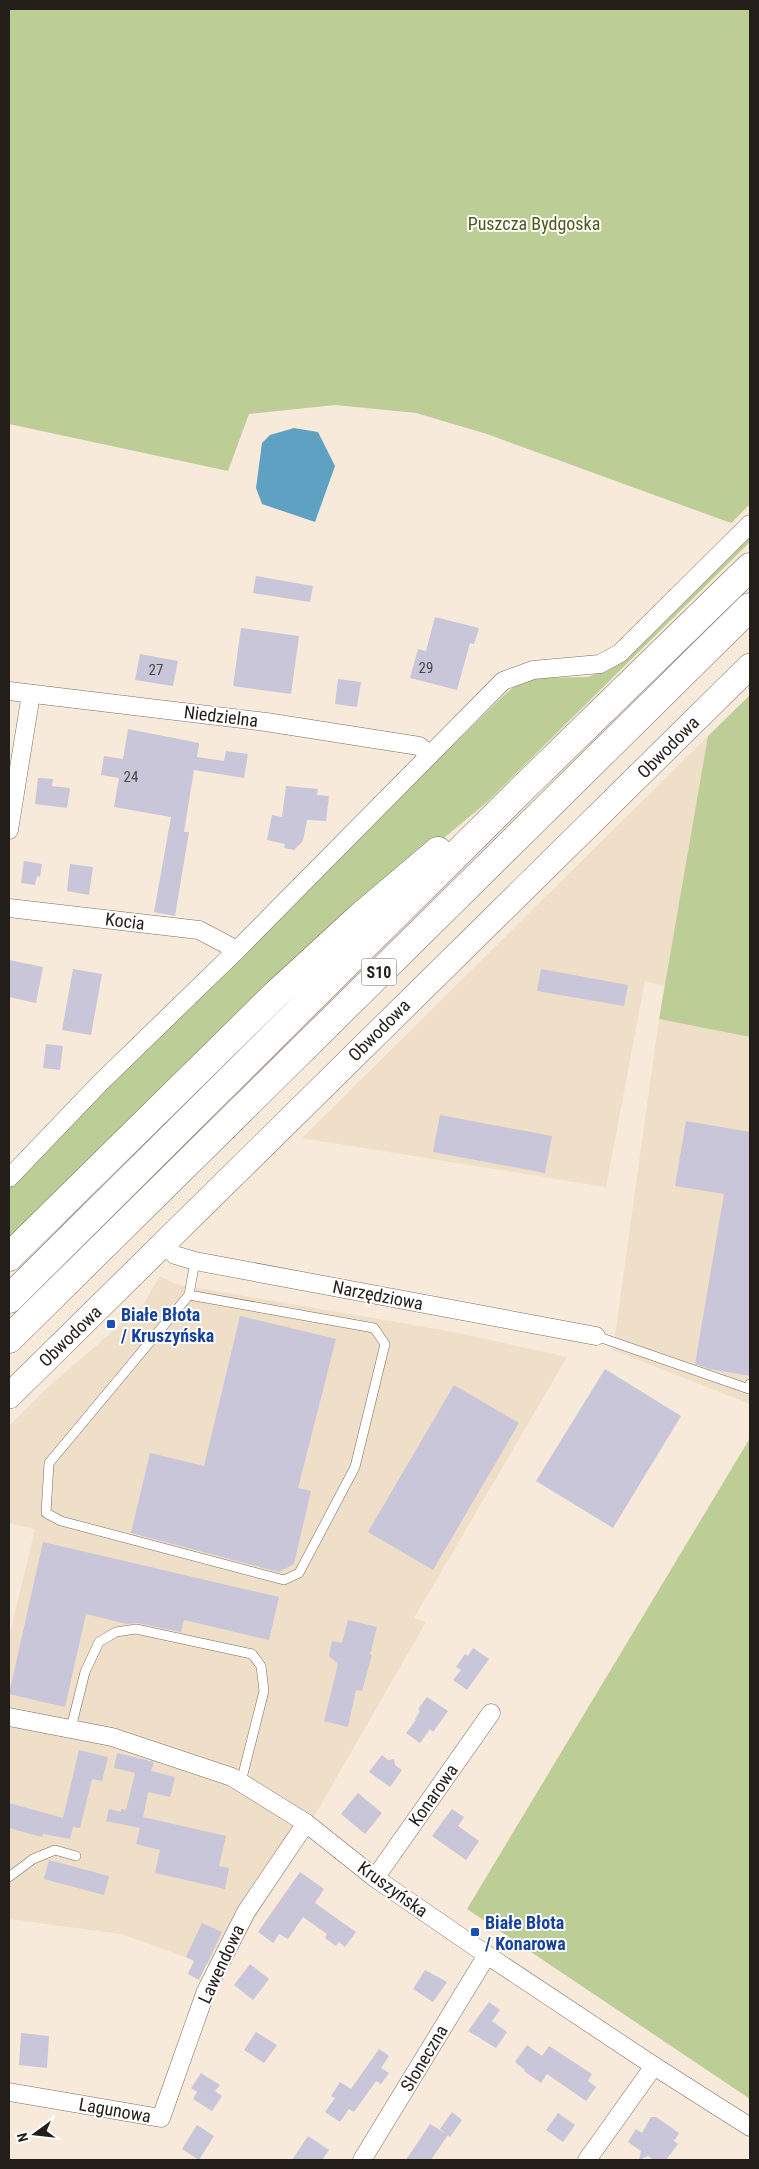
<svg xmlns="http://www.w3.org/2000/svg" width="759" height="2169" font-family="'Roboto Condensed',sans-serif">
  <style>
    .built { fill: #efdec8 }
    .green { fill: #bcce95 }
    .water { fill: #5fa1c2 }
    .building { fill: #c8c6d8 }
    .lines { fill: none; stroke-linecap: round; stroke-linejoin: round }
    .lane-casing { stroke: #786d60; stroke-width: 10 }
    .street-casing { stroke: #786d60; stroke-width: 19 }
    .secondary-casing { stroke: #786d60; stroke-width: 26 }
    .highway-casing { stroke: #786d60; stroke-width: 29 }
    .lane { stroke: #fff; stroke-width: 9 }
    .street { stroke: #fff; stroke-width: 18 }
    .secondary { stroke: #fff; stroke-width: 25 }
    .highway { stroke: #fff; stroke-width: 28 }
    .transit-dot { fill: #1a4fb4; stroke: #fff; stroke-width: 2 }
    .labels { text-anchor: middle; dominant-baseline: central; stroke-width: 4; stroke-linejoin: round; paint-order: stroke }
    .number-label { font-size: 15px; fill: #4c4849 }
    .shield { fill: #fff; stroke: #65625e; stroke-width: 1 }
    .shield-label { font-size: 16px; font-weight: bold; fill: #231e19 }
    .park-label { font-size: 18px; fill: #4a5a19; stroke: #fff }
    .street-label { font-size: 18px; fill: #231e19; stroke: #fff }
    .transit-label { font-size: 18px; font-weight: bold; fill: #164399; stroke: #fff; text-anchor: start }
  </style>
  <rect width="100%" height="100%" fill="#f7eada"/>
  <g class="built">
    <polygon points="708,736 665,986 645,981 606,1187 302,1138"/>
    <polygon points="659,1019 750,1037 750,1404 613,1350"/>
    <polygon points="160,1276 175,1284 454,1332 567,1357 414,1618 426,1622 225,1971 121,1934 9,1919 9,1637 35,1529 9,1523 9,1426 46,1389 143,1305"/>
  </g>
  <g class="green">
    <polygon points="9,9 750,9 750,504 731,523 487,434 416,413 335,405 249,414 228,471 9,424"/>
    <polygon points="750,532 750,542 486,803 258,992 9,1238 9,1185 283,912 500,699 518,683 535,678 588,677 613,667"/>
    <polygon points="750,695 750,1037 659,1019 708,736"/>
    <polygon points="750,1438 750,2099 467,1909"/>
  </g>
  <polygon class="water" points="294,428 318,432 335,466 315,522 262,504 256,488 262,443 270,435"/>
  <g class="building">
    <polygon points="256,576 313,586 310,602 253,593"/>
    <polygon points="435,617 479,628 474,644 470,643 457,690 410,678 418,649 426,651"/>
    <polygon points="241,628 299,636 291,694 233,686"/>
    <polygon points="140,654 178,661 173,686 135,680"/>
    <polygon points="338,679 361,682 357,707 335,704"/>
    <polygon points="128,729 199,743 197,757 224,761 226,751 248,754 244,778 194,770 184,832 189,832 175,916 154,912 171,817 114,807 119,778 101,775 104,756 123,759"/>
    <polygon points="38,778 53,779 52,786 70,788 67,808 35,804"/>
    <polygon points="286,786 318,789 317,795 329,796 326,821 307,820 303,841 294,850 284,848 285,844 267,840 272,815 282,817"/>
    <polygon points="24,861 42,864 40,877 37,876 35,885 21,883"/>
    <polygon points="70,864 93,867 89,895 67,891"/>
    <polygon points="9,960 43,967 36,1003 9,997"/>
    <polygon points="73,969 102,974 91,1035 62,1030"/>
    <polygon points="541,969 628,985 624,1006 537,991"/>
    <polygon points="46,1044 63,1046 60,1070 43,1068"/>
    <polygon points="440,1115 552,1136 545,1173 433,1152"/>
    <polygon points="686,1121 750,1132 750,1376 709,1369 695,1364 724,1194 675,1186"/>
    <polygon points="240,1316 336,1339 298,1488 311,1491 294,1564 279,1572 131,1533 150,1453 204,1466"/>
    <polygon points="605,1369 681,1416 613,1528 536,1481"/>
    <polygon points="454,1385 519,1423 433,1570 368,1532"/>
    <polygon points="43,1542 279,1597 269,1640 184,1620 181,1632 137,1623 127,1624 86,1614 65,1707 9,1694"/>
    <polygon points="348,1620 377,1627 370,1655 372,1655 362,1691 356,1690 348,1727 324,1721 338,1664 329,1656 332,1641 342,1643"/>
    <polygon points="473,1648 489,1659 467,1690 453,1680 461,1670 456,1667 465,1654 468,1656"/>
    <polygon points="427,1697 448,1711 433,1732 430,1729 420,1743 406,1733 416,1720 415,1719 420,1711 418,1709"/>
    <polygon points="79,1750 108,1757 102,1781 92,1779 80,1828 73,1827 70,1839 43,1834 42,1837 9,1828 9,1803 63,1818"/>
    <polygon points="117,1753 154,1762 151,1771 175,1777 170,1797 148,1792 143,1817 226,1836 219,1866 229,1868 225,1889 155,1873 160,1850 136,1844 140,1828 106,1821 109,1809 121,1812 121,1809 126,1810 135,1773 114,1768"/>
    <polygon points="382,1755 388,1760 394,1759 395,1765 402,1770 390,1787 369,1772"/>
    <polygon points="358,1793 382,1813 365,1834 341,1814"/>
    <polygon points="452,1809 464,1817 458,1826 479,1841 466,1860 432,1836"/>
    <polygon points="49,1860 109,1876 104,1895 44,1879"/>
    <polygon points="300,1872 324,1889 315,1903 356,1932 345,1947 339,1942 336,1946 325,1938 327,1934 303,1917 288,1939 279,1934 273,1943 258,1932"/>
    <polygon points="202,1923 222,1932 199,1980 188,1974 194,1961 186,1957"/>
    <polygon points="250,1964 269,1979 253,2000 234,1985"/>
    <polygon points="425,1970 447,1982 433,2002 413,1989"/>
    <polygon points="489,2002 500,2010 492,2021 507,2032 496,2048 468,2031"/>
    <polygon points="256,2032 277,2045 264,2063 244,2050"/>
    <polygon points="21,2033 49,2036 47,2068 19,2065"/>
    <polygon points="527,2045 542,2056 549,2046 592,2074 588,2081 596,2087 586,2101 547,2074 541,2083 524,2071 525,2070 515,2062"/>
    <polygon points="379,2049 389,2056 381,2068 389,2073 381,2084 376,2081 354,2112 349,2109 340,2122 325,2112 335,2098 331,2096 340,2082 351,2089"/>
    <polygon points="201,2073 220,2085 215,2091 222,2096 212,2111 193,2099 197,2092 191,2088"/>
    <polygon points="452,2112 462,2120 450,2137 440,2129"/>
    <polygon points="558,2113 575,2125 563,2142 546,2130"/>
    <polygon points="651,2117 656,2117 679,2133 674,2141 678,2144 666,2160 654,2160 648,2156 639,2160 641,2151 628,2142 636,2129 642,2133"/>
    <polygon points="430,2124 448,2135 431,2160 406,2160"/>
    <polygon points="197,2125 214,2136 199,2160 182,2149"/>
    <polygon points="308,2136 329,2150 322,2160 292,2160"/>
  </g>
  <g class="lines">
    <defs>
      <g id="lane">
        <polyline points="189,1295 374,1328 385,1344 355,1467 299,1573 284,1580 61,1521 46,1513 49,1463 189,1295 195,1261"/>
        <polyline points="596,1336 749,1389 750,1384"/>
        <polyline points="71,1728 85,1672 99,1642 116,1632 136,1629 252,1654 261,1666 264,1691 241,1782"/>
        <polyline points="9,1877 33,1859 55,1850 76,1856"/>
      </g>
      <g id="street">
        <polyline points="9,691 266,722 419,746 429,754"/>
        <polyline points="9,830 31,694"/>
        <polyline points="9,908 199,930 237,950"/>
        <polyline points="9,1178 100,1083 237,950 503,681 533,670 600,664 620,653 750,524"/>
        <polyline points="163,1245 175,1255 195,1261 596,1336"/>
        <polyline points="9,1717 112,1737 232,1777 306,1823 375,1878 487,1955 654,2066 750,2127"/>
        <polyline points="375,1878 491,1713"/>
        <polyline points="9,2092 161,2118 206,1991 246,1912 306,1823"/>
        <polyline points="362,2160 487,1955"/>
        <polyline points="587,2160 654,2066"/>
      </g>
      <polyline id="secondary" points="9,1396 750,666"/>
      <g id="highway">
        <polyline points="9,1257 275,995 361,916 438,851"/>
        <polyline points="9,1299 520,791 750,567"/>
        <polyline points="9,1339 750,607"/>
      </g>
    </defs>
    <use href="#lane" class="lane-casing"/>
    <use href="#street" class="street-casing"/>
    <use href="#secondary" class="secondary-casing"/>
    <use href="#highway" class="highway-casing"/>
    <use href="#lane" class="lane"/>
    <use href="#street" class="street"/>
    <use href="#secondary" class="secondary"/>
    <use href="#highway" class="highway"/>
  </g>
  <g class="transit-dot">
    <rect x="106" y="1319" width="10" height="10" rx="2.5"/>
    <rect x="470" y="1927" width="10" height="10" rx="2.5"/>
  </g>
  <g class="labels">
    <g class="number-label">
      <text x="426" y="668">29</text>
      <text x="156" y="670">27</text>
      <text x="131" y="777">24</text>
    </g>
    <rect class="shield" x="361.5" y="958.5" width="35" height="27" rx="4"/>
    <g class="shield-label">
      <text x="379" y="972">S10</text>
    </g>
    <g class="park-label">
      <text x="534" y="223">Puszcza Bydgoska</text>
    </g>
    <g class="street-label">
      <text transform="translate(221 716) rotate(7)">Niedzielna</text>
      <text transform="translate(668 747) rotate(-45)">Obwodowa</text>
      <text transform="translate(125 921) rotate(7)">Kocia</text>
      <text transform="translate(379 1030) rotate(-45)">Obwodowa</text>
      <text transform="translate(378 1295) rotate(11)">Narzędziowa</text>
      <text transform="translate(70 1336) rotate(-44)">Obwodowa</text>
      <text transform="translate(433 1795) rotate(-55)">Konarowa</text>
      <text transform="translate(393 1889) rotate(36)">Kruszyńska</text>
      <text transform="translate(221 1964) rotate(-65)">Lawendowa</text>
      <text transform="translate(424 2058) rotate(-59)">Słoneczna</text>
      <text transform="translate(115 2110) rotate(10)">Lagunowa</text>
    </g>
    <g class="transit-label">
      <text x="121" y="1314">Białe Błota<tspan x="121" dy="21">/ Kruszyńska</tspan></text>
      <text x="485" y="1922">Białe Błota<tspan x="485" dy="21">/ Konarowa</tspan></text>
    </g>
  </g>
  <rect width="759" height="2169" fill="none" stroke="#231e19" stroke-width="20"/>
  <g transform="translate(35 2134) rotate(255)" stroke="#ffffff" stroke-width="4" paint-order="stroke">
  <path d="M0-4L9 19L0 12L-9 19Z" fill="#231e19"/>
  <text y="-8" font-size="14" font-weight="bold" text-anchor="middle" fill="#231e19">N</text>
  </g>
</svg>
